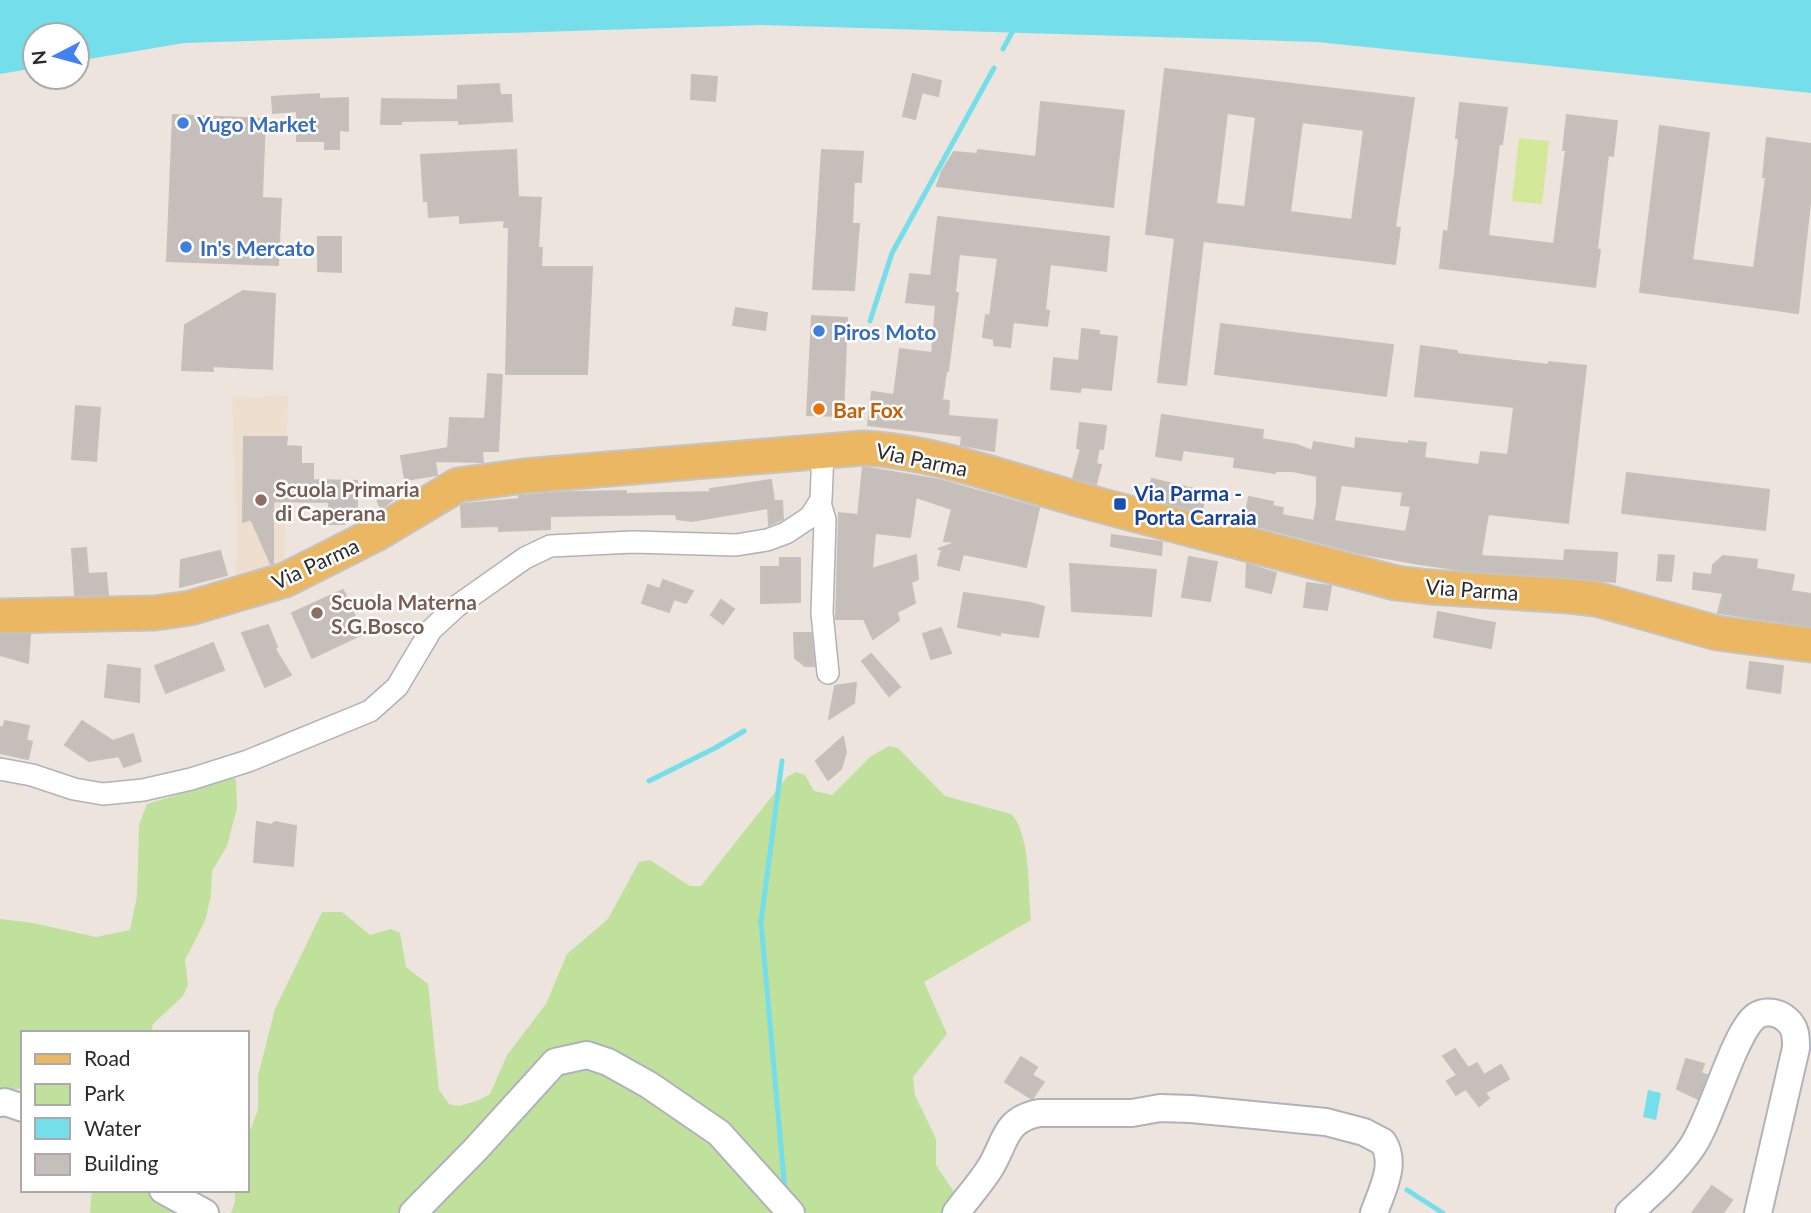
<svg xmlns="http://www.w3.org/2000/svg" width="1811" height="1213" font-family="Lato,sans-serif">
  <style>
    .education { fill: #eedece }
    .green { fill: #bfe19c }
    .pitch { fill: #d3e899 }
    .water { fill: #75deeb }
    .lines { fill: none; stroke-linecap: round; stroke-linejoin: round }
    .stream { stroke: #75deeb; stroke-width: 5 }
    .building { fill: #c5beba; stroke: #c8c0b8; stroke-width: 2; fill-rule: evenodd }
    .minor-casing { stroke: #aeb3bb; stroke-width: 24 }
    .tertiary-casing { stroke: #aeb3bb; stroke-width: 30 }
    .primary-casing { stroke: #c4c4c4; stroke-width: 37 }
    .minor { stroke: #fff; stroke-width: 21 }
    .tertiary { stroke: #fff; stroke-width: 26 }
    .primary { stroke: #ecb763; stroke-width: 33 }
    .shop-dot { fill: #3f7fe0; stroke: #fff; stroke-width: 2.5 }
    .food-dot { fill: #e8710a; stroke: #fff; stroke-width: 2.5 }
    .education-dot { fill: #8d6e63; stroke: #fff; stroke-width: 2.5 }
    .transit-dot { fill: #1a4fb4; stroke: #fff; stroke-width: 2.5 }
    .labels { text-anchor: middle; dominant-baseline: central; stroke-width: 5; stroke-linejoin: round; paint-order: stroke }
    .shop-label { font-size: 21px; font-weight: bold; fill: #366cbe; stroke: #fff; text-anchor: start }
    .food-label { font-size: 21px; font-weight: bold; fill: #c56008; stroke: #fff; text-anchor: start }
    .street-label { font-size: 21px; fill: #2b2b2b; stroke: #fff }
    .education-label { font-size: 21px; font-weight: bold; fill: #785e54; stroke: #fff; text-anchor: start }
    .transit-label { font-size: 21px; font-weight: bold; fill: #164399; stroke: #fff; text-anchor: start }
  </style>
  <rect width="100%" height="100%" fill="#ede4de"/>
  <polygon class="education" points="288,396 284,561 236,577 237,522 232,397"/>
  <g class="green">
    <path d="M889,746L898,748L945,796L1011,814C1031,834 1028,892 1031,920L924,982L947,1034L913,1077L915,1095L936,1139V1165L956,1195L942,1213H231L235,1202V1190H247V1138L258,1110V1076L275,1009L322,912H342L370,935L391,929L400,933L406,967L428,984L439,1090L449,1104L459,1106L479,1100L490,1094L507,1055L546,1004L567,954L608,919L639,862L650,860L690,886H701L787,777L796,772L805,775L814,791L832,795L870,757Z"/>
    <polygon points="231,778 236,779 237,808 227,846 212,871 211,895 205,921 185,960 188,985 183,996 153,1024 151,1033 23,1033 23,1088 0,1092 0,919 33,923 96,937 130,930 137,896 139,825 147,804"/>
    <polygon points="92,1190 143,1190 186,1213 90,1213"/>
  </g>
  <polygon class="pitch" points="1519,138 1549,141 1542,204 1512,201"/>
  <g class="water">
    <polygon points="0,0 1811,0 1811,93 1317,42 761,25 184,43 77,61 77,35 35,35 35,68 0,74"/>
    <polygon points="1648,1090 1661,1093 1656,1120 1643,1117"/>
  </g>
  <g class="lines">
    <g class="stream">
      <polyline points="1003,49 1015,27"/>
      <polyline points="870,321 892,253 994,68"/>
      <polyline points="782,761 761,922 785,1192"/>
      <polyline points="649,781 715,748 744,731"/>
      <polyline points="1407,1190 1443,1213"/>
    </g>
  </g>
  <g class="building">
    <path d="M1165,69L1414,98L1395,227L1400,228L1395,264L1203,241L1186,385L1158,382L1175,238L1146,234ZM1227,113L1256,117L1245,207L1216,204ZM1302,122L1364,130L1352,220L1290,212Z"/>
    <polygon points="913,74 941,81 938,96 922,92 915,119 903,116"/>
    <polygon points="692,75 717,77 715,101 691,99"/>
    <polygon points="499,84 500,95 511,95 512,121 459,124 459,120 401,121 401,124 381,124 382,99 458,100 458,86"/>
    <polygon points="319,94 319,99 348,98 348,131 339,130 339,149 325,149 325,141 297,141 297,111 273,113 272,97"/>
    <polygon points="1041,102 1124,111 1113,207 937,186 942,171 954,152 977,154 978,150 1036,157"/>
    <polygon points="1460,103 1507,108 1502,144 1499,144 1488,236 1554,244 1566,150 1563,150 1567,115 1617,121 1613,156 1608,155 1597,249 1600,250 1595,287 1440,268 1444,231 1448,232 1459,138 1456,138"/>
    <polygon points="173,115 265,119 262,198 281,199 278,265 167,261"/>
    <polygon points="1660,126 1709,133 1692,260 1754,268 1766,177 1763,177 1767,138 1811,144 1811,194 1798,313 1640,292"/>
    <polygon points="516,150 518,197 541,198 538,248 542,248 541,267 592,267 587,374 506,374 509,227 504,227 505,220 460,223 460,215 429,217 428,201 424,201 421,155"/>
    <polygon points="822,150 863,152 861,182 854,182 852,224 859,224 854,290 813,289"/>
    <polygon points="938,217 1109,237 1106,271 1050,264 1045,310 1049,311 1047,326 1013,322 1010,347 994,345 994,339 983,337 986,315 990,316 998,258 959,254 955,293 958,293 948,371 946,371 942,400 949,401 948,416 997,420 994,451 961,445 962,436 868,425 872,392 894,395 900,349 932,353 936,305 906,302 910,274 931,276"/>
    <polygon points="318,237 341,237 341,272 318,271"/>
    <polygon points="243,291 275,294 272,369 212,366 213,371 182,370 185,325"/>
    <polygon points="736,308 767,313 765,330 733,325"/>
    <polygon points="812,316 847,318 843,416 807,415"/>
    <polygon points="1221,324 1393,345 1386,396 1215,374"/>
    <polygon points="1082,329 1099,331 1099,335 1117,337 1111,390 1081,387 1080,392 1051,389 1054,358 1079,361"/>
    <path d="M1421,346L1457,351V354L1549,365V362L1586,366L1568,523L1488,514L1481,556L1564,561L1565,550L1617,553L1615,582L1462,570L1419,564L1363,554L1244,523L1249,497L1273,502L1272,506L1283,508L1282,515L1314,521L1317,504V476L1292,471H1275V473L1234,467L1235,457L1183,450L1181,460L1156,456L1162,415L1263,430L1262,439L1297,445L1312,451L1314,442L1355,449L1356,438L1409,444V441L1426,443L1424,458L1479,465L1481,452L1508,455L1514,407L1415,396ZM1341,485L1403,492L1401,505L1411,506L1406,532L1334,521Z"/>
    <polygon points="488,374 502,375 498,451 482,451 483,462 435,461 437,475 405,480 401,456 448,448 450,418 485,419"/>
    <polygon points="76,406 100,408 96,461 72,459"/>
    <polygon points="1080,423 1106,426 1103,449 1099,448 1096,464 1101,465 1096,484 1073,478 1081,449 1077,448"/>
    <polygon points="244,437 287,437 286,446 301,447 301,464 313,464 313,480 357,481 357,511 345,510 344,524 329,524 329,502 273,501 273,564 271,564 251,519 243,522"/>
    <polygon points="863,467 940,480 1039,508 1026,567 963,554 959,570 938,565 942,549 938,549 958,542 944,541 952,509 916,497 910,537 875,533 872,569 916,555 918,579 911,582 915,603 897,612 899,620 873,639 864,619 836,619 839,513 858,515"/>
    <polygon points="1627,473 1769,490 1765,530 1622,513"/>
    <polygon points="1152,479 1207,492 1201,512 1146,498"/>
    <polygon points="771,480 774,501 782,501 783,519 769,525 768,508 692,521 677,519 676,514 550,516 550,529 499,531 499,526 462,527 461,505 465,504 519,499 519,496 570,492 626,491 626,494 711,492 710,489"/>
    <polygon points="389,484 396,497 381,509 373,490"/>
    <polygon points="1112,535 1162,542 1161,555 1111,546"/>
    <polygon points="86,548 88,574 106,573 108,595 75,595 72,549"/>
    <polygon points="220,551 227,575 180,587 181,560"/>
    <polygon points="1659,555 1674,556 1671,581 1657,580"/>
    <polygon points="1723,556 1757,560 1756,569 1794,575 1791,591 1811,594 1811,626 1718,613 1723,593 1693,589 1694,573 1712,575 1713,565"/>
    <polygon points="1189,557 1217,562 1210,601 1182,597"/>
    <polygon points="780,558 800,558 800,602 761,603 761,567 780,567"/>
    <polygon points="1070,564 1156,570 1151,616 1072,611"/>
    <polygon points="1247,564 1276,573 1271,593 1246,587"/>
    <polygon points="663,580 693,591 686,603 674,599 669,612 642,603 648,585 660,589"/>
    <polygon points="1307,583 1331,586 1327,610 1304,607"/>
    <polygon points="343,590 363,634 312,658 292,613"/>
    <polygon points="964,593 1031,603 1044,607 1038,637 1000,632 1000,635 958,627"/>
    <polygon points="721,600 734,609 723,624 711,615"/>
    <polygon points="1438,612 1495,623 1491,648 1434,637"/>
    <polygon points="268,625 277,647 275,649 291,675 265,687 242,633"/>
    <polygon points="941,628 951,653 931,659 923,634"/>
    <polygon points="794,633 811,633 814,666 805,666 795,658"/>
    <polygon points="0,635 30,635 28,663 0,655"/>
    <polygon points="213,643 224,670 166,693 155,666"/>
    <polygon points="871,654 900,687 889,696 862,661"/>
    <polygon points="1750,662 1783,666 1780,693 1747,688"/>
    <polygon points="108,665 140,669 139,702 105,697"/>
    <polygon points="856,683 854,703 829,719 835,686"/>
    <polygon points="5,721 29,726 26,740 32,742 28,759 0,753 0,727 3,728"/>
    <polygon points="82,721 113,741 133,734 141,761 124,767 119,756 89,761 65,745"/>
    <polygon points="843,737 846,752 841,769 828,780 816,761"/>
    <polygon points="257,822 271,825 275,822 296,826 293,866 254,862"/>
    <polygon points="1455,1049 1468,1068 1477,1063 1484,1075 1501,1065 1509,1079 1485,1093 1489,1098 1479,1106 1466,1089 1456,1095 1447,1081 1457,1075 1443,1056"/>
    <polygon points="1021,1057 1037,1067 1032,1075 1044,1082 1032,1099 1005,1082"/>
    <polygon points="1686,1059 1704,1064 1701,1073 1707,1075 1698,1099 1677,1089"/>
    <polygon points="1712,1186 1732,1200 1723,1213 1692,1213"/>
  </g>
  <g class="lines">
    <defs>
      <g id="minor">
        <polyline points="820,503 825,520 822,613 828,673"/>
        <polyline points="0,769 32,775 74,789 103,794 143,790 191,779 248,761 370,711 397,687 431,630 457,606 525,558 550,546 633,542 736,545 767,540 786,533 810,517 821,500 823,451"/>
      </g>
      <g id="tertiary">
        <polyline points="0,1103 5,1102 23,1108"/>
        <polyline points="163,1190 205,1213"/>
        <polyline points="413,1213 476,1149 555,1062 587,1055 608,1062 649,1085 719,1133 791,1213"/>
        <path d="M956,1213C967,1198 980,1184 990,1168C1006,1143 1003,1120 1039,1113H1132L1160,1108L1191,1109L1326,1122L1364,1132L1383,1142C1397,1164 1382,1190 1374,1213"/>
        <path d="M1629,1213C1651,1193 1675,1172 1692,1147C1712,1118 1734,1032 1756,1016C1765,1010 1778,1012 1786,1019C1796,1027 1796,1036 1796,1048L1758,1213"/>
      </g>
      <path id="primary" d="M0,616L155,613L190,608L285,580L378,533L458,485L524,476L863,448C933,451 1013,481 1081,500C1186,529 1291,555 1396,583L1430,587L1569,596L1596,599L1717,633L1811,645"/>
    </defs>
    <use href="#minor" class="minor-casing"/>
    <use href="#tertiary" class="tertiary-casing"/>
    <use href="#primary" class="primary-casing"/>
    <use href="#minor" class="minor"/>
    <use href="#tertiary" class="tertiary"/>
    <use href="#primary" class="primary"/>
  </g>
  <g class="shop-dot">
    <circle cx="183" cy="123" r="7"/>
    <circle cx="186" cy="247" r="7"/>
    <circle cx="819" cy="331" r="7"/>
  </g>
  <circle class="food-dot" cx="819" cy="409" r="7"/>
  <g class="education-dot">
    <circle cx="261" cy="500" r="7"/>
    <circle cx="317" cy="613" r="7"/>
  </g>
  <rect class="transit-dot" x="1113" y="497" width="14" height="14" rx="3.5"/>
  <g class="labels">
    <g class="shop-label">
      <text x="197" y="123">Yugo Market</text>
      <text x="200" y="247">In's Mercato</text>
      <text x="833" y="331">Piros Moto</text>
    </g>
    <g class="food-label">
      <text x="833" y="409">Bar Fox</text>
    </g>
    <g class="street-label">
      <text transform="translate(922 459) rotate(12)">Via Parma</text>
      <text transform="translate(315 563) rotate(-25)">Via Parma</text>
      <text transform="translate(1472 589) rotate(4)">Via Parma</text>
    </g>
    <g class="education-label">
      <text x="275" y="488">Scuola Primaria<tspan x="275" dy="24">di Caperana</tspan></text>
      <text x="331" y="601">Scuola Materna<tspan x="331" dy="24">S.G.Bosco</tspan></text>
    </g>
    <g class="transit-label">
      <text x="1134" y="492">Via Parma -<tspan x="1134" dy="24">Porta Carraia</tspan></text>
    </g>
  </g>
  <rect x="21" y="1031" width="228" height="161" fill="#ffffff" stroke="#aaaaaa" stroke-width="2"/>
  <rect x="35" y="1054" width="35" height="10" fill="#ecb763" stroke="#aaaaaa" stroke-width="2"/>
  <text x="84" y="1066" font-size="21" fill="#2b2b2b">Road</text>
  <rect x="35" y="1084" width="35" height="21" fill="#bfe19c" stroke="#aaaaaa" stroke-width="2"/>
  <text x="84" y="1101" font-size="21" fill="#2b2b2b">Park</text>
  <rect x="35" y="1118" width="35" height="21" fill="#75deeb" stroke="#aaaaaa" stroke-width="2"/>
  <text x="84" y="1136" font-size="21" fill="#2b2b2b">Water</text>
  <rect x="35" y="1154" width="35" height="21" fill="#c5beba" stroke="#aaaaaa" stroke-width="2"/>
  <text x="84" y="1171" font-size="21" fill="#2b2b2b">Building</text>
  <g transform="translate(56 56) rotate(264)"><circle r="33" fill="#ffffff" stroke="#aaaaaa" stroke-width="2"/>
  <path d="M0-5L12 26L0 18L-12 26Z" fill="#4380f4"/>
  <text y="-10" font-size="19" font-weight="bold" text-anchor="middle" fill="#2b2b2b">N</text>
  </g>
</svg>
